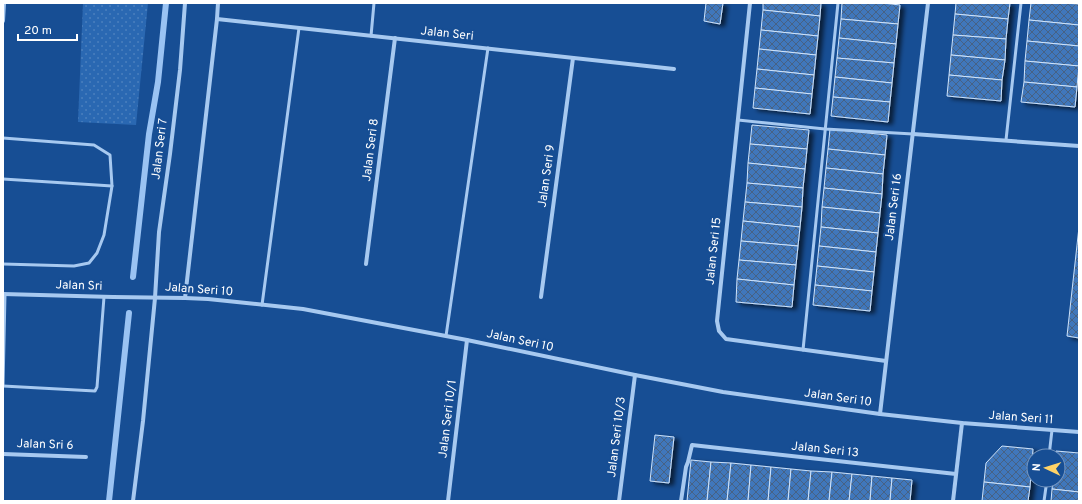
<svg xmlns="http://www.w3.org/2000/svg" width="1082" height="504" font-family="Overpass,sans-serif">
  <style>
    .grass { fill: url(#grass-dots) }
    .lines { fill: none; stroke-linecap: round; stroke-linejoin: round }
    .stream { stroke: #9ac3f3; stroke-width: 6 }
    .building { fill: url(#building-cross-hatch); stroke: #cee3fb; filter: url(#shadow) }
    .lane { stroke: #a7c9f0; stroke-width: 3 }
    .street { stroke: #a7c9f0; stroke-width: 4 }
    .labels { text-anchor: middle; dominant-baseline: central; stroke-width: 4; stroke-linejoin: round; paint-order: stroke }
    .street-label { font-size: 12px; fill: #fff; stroke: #174e94 }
  </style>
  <defs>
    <pattern id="grass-dots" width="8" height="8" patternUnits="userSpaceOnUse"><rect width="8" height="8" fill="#2a68b2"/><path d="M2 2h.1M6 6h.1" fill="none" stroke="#4a7fbe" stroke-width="1.8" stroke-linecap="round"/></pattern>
    <pattern id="building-cross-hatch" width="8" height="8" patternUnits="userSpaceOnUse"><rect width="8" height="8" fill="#4077bb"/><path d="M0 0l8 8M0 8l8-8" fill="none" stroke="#466284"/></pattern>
    <filter id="shadow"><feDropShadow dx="4.5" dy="2.5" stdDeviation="2" flood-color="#0009"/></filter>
  </defs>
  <rect width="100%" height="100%" fill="#174e94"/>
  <polygon class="grass" points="83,3 148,3 136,125 78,122"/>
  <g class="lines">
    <g class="stream">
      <polyline points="133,277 149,134 158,82 166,3"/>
      <polyline points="109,501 129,313"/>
    </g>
  </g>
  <g class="building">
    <polygon points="706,3 723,3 720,24 704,21"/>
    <polygon points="763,3 821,3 820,16 763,10"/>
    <polygon points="842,3 883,3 900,5 898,24 841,19"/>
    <polygon points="956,3 1010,3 1008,19 955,14"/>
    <polygon points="1031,3 1064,3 1079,4 1079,25 1029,20"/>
    <polygon points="763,10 820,16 818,36 761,30"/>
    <polygon points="955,14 1008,19 1006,39 953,35"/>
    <polygon points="841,19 898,24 896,44 839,38"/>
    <polygon points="1029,20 1079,25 1079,46 1027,41"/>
    <polygon points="761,30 818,36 816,55 759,49"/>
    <polygon points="953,35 1006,39 1005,60 951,55"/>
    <polygon points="839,38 896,44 894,63 837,58"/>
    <polygon points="1027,41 1079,46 1079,66 1025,61"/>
    <polygon points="759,49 816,55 814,75 757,69"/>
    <polygon points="951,55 1005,60 1002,80 949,75"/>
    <polygon points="837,58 894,63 892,83 835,77"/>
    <polygon points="1025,61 1079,66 1077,87 1024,82"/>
    <polygon points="757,69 814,75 812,94 755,88"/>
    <polygon points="949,75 1002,80 1001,101 947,96"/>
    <polygon points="835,77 892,83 890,102 833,97"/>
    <polygon points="1024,82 1077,87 1075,107 1021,102"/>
    <polygon points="755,88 812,94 810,114 753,108"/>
    <polygon points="833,97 890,102 888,122 831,116"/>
    <polygon points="752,125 809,130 807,149 750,144"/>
    <polygon points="830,129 887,135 885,155 828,149"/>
    <polygon points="750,144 807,149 805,169 748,163"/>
    <polygon points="828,149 885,155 883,174 826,168"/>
    <polygon points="748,163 805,169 803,188 747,183"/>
    <polygon points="826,168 883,174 882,194 824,188"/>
    <polygon points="747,183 803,188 802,207 745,202"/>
    <polygon points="824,188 882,194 880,213 822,207"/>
    <polygon points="745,202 802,207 800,227 743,221"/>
    <polygon points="822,207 880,213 878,233 821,227"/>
    <polygon points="743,221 800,227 798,246 741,241"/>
    <polygon points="821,227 878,233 876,252 819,246"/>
    <polygon points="1079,227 1079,338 1067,336"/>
    <polygon points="741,241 798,246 796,265 739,260"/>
    <polygon points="819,246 876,252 874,272 817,266"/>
    <polygon points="739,260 796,265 794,285 737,279"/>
    <polygon points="817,266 874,272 872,291 815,285"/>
    <polygon points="737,279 794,285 792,307 736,302"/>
    <polygon points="815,285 872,291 870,311 813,305"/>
    <polygon points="655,435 674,437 669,483 650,481"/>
    <polygon points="1002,446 1033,449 1030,487 984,482 986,463"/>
    <polygon points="1056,451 1079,453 1079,492 1052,489 1053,480 1058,480 1058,456 1056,456"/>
    <polygon points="691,460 711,462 707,501 687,501"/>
    <polygon points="711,462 731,463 727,501 707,501"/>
    <polygon points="731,463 751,465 748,501 727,501"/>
    <polygon points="751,465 771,467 768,501 748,501"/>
    <polygon points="771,467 791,469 788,501 768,501"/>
    <polygon points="791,469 811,471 808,501 788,501"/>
    <polygon points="811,471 832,472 829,501 808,501"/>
    <polygon points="832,472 852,474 849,501 829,501"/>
    <polygon points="852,474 872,476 870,501 849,501"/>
    <polygon points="872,476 892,478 890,501 870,501"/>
    <polygon points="892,478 912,480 910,501 890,501"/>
    <polygon points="984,482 1030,487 1028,501 982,501"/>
    <polygon points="1052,489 1079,492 1079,501 1051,501"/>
  </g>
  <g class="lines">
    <g class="lane">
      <polyline points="371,36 374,3"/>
      <polyline points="738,120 825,129 913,134"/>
      <polyline points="3,138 94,145 110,155 112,186 104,235 97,253 89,263 74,266 3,264"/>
      <polyline points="1006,140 1021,3"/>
      <polyline points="3,179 112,186"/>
      <polyline points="262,305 299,28"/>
      <polyline points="446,336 488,48"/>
      <polyline points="803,350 838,3"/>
      <polyline points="3,386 95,391 97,387 104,297"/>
      <polyline points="3,386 5,294"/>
      <polyline points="1049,456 1052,430"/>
      <polyline points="1044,501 1047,480"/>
    </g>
    <g class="street">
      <polyline points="750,3 717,321 719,331 726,339 886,361"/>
      <polyline points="217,19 674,69"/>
      <polyline points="3,21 4,3"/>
      <polyline points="913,134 1079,146"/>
      <polyline points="366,264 395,38"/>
      <polyline points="3,294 113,297 185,298 208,299 303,309 467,340 635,375 723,392 880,414 962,423 1079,432"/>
      <polyline points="541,297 573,58"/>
      <polyline points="185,298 217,19 218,3"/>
      <polyline points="880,414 928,3"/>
      <polyline points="3,454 86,457"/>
      <polyline points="133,501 143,421 155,298 159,232 170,154 180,70 185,3"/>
      <polyline points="448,501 467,340"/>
      <polyline points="619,501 635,375"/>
      <polyline points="681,501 686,467 688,462 692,445 956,474"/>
      <polyline points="953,501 962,423"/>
    </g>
  </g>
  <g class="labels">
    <g class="street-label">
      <text transform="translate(447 34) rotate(6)">Jalan Seri</text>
      <text transform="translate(160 149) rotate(-83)">Jalan Seri 7</text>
      <text transform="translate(371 150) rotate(-83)">Jalan Seri 8</text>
      <text transform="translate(547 176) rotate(-82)">Jalan Seri 9</text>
      <text transform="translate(894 207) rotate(-83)">Jalan Seri 16</text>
      <text transform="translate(714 251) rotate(-84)">Jalan Seri 15</text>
      <text transform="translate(79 286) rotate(2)">Jalan Sri</text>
      <text transform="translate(199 290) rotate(4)">Jalan Seri 10</text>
      <text transform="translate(520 341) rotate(12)">Jalan Seri 10</text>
      <text transform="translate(838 398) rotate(8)">Jalan Seri 10</text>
      <text transform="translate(1021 418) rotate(4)">Jalan Seri 11</text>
      <text transform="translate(448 419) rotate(-83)">Jalan Seri 10/1</text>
      <text transform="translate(617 437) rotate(-83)">Jalan Seri 10/3</text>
      <text transform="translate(45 445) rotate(2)">Jalan Sri 6</text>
      <text transform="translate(825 450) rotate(6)">Jalan Seri 13</text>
    </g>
  </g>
  <rect width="1082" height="504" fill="none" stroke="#ffffff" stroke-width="8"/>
  <g transform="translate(1046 468) rotate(274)"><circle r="19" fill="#174e94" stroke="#7495bf"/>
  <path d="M0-3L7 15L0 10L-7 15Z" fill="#ffd367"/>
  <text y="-6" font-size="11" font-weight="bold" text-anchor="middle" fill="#ffffff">N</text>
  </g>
  <path d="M18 34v6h59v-6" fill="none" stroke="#ffffff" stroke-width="2"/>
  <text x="24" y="34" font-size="12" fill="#ffffff" stroke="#174e94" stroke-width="3" paint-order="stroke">20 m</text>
</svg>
